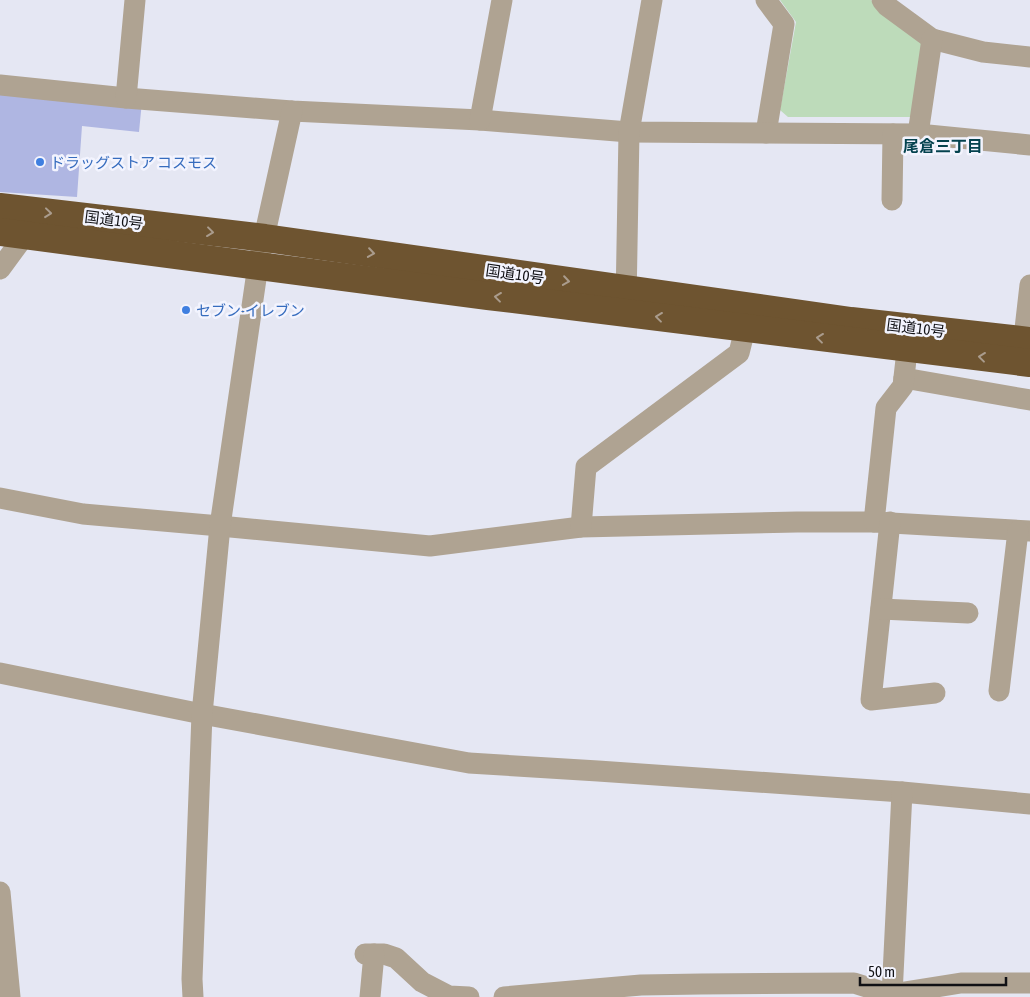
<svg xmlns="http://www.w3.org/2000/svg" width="1030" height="997" font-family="'Asap Condensed','Noto Sans JP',sans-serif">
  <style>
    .green { fill: #bddbba }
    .building { fill: #afb6e2 }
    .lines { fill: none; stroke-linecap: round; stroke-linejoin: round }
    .minor { stroke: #afa392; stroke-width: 21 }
    .highway { stroke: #6e5430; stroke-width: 28 }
    .oneway { stroke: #aa9c8d }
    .shop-dot { fill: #3f7fe0; stroke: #f3f4fe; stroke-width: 2 }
    .labels { text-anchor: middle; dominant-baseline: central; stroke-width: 5; stroke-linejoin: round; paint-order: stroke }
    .shop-label { font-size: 15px; fill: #366cbe; stroke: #f3f4fe; text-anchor: start }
    .street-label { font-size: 15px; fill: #111115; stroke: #f3f4fe }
    .neighbourhood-label { font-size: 16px; font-weight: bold; fill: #04424e; stroke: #f3f4fe }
  </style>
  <rect width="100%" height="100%" fill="#e5e7f3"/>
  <polygon class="green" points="780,0 871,0 877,7 926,46 913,117 788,117 780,110 796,22"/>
  <polygon class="building" points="0,87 142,101 139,132 82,126 77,197 0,192"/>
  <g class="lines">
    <g class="minor">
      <polyline points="766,0 784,24 766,133"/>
      <polyline points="882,0 887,6 932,39 983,52 1030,57"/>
      <polyline points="0,85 126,98 292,111 480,120 629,132 918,134 1030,145"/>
      <polyline points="126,98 135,0"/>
      <polyline points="480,120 502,0"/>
      <polyline points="918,134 932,39"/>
      <polyline points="892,200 893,134"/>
      <polyline points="0,269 25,235"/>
      <polyline points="626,303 629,132 652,0"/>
      <polyline points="1022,355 1030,285"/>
      <polyline points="904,378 1030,400"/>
      <polyline points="0,498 83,514 220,526 430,546 581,527 797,522 874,522 1030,531"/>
      <polyline points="874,522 886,408 903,386 909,333"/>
      <polyline points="890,522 871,700 935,693"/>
      <polyline points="581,527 586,467 739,353 745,329 745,313"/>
      <polyline points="881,609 968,613"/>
      <polyline points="0,673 202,714 469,763 598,771 902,792 1030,804"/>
      <polyline points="999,691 1018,531"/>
      <polyline points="0,892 10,997"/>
      <polyline points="365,954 384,954 396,958 422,982 449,996 469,997"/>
      <polyline points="892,995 902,792"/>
      <polyline points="879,996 961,983 1030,983"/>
      <polyline points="193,997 192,979 202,714 220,526 258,265 292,111"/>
      <polyline points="370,997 374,954"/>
      <polyline points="504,997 641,985 701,984 854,983 892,995"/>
    </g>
    <g class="highway">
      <polyline points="0,207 265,238 851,321 1030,341"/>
      <polyline points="0,232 488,296 1030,363"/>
    </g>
  </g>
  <defs><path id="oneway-chevron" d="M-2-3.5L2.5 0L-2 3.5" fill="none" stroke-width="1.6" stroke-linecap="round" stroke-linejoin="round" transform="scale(1.25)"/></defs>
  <g class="oneway">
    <use href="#oneway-chevron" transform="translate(48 213) rotate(6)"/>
    <use href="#oneway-chevron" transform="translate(210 232) rotate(7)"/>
    <use href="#oneway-chevron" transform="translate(371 253) rotate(8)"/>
    <use href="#oneway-chevron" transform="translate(566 281) rotate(8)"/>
    <use href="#oneway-chevron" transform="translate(498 297) rotate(-173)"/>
    <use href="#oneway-chevron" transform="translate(659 317) rotate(-173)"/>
    <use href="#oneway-chevron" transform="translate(820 338) rotate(-173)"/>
    <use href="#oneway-chevron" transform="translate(982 357) rotate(-173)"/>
  </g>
  <g class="shop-dot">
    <circle cx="40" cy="162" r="5"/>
    <circle cx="186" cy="310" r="5"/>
  </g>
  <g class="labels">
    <g class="shop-label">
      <text x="50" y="162">ドラッグストア コスモス</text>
      <text x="196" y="310">セブン-イレブン</text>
    </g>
    <g class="street-label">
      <text transform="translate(114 220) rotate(7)">国道10号</text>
      <text transform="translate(515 274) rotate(8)">国道10号</text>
      <text transform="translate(916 328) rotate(7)">国道10号</text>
    </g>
    <g class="neighbourhood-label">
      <text x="943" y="146">尾倉三丁目</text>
    </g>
  </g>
  <path d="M860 977v8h146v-8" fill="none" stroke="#111115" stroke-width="2.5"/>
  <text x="868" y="977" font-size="15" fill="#111115" stroke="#f3f4fe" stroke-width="4" paint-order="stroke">50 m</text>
</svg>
